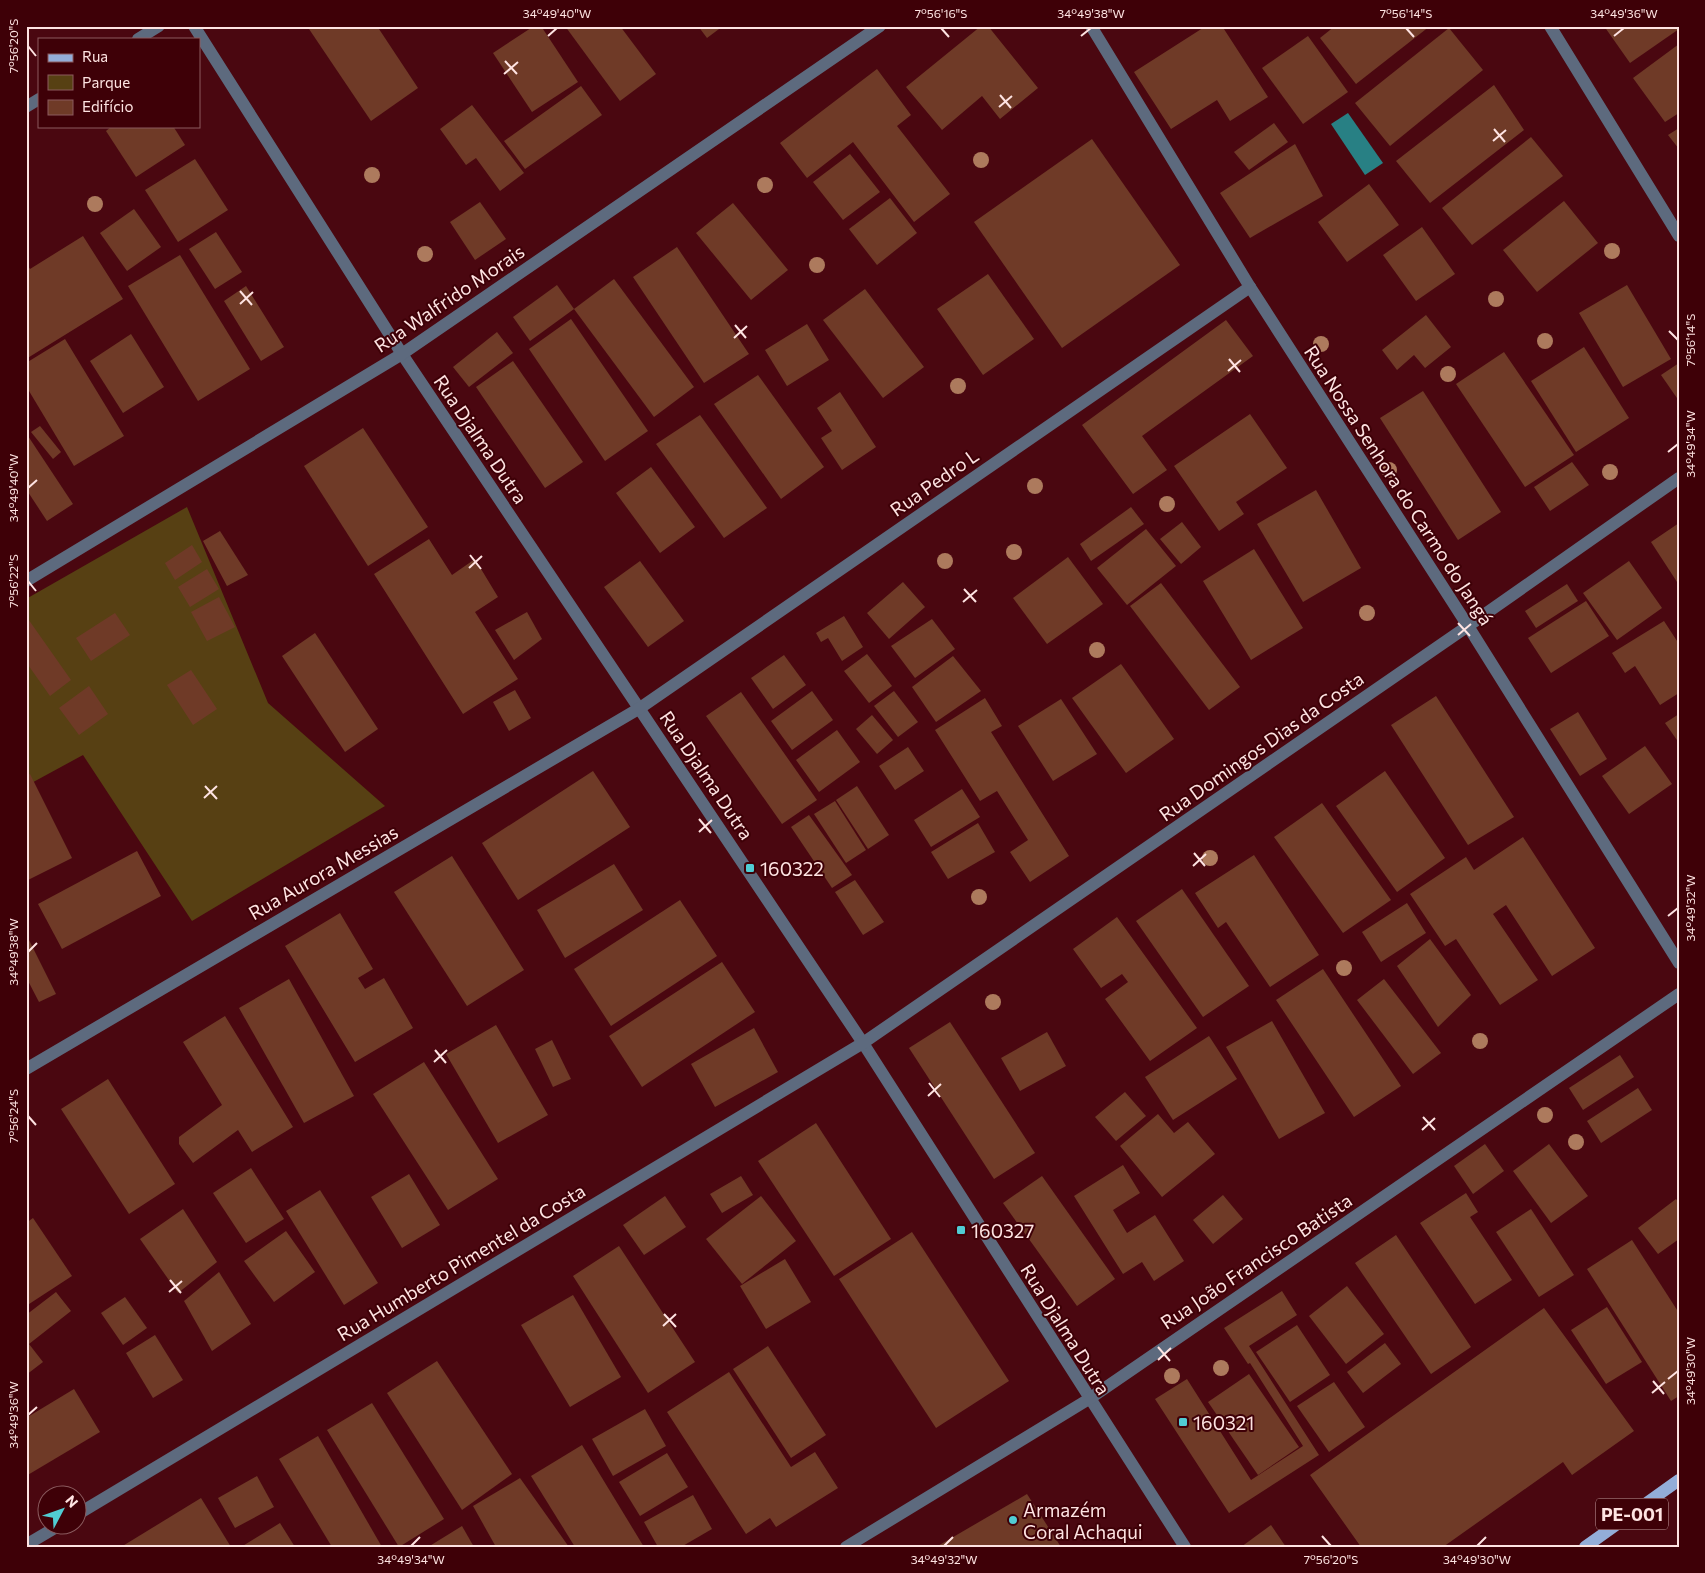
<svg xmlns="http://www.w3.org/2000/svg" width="1705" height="1573" font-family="Commissioner,sans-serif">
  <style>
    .green { fill: #574013 }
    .water { fill: #288084 }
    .building { fill: #6f3a27 }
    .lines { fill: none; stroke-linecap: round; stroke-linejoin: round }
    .street { stroke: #5d6a7e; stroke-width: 12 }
    .primary { stroke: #93add8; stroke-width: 12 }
    .tree { fill: #ad7a5d }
    .ticks { fill: none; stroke: #fee3e2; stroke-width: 2 }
    .poi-dot { fill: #51ccd3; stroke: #3e0007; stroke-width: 2 }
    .labels { text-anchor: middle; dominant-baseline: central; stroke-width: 4; stroke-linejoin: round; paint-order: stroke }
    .shield { fill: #3e0007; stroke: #c49fa0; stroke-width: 1 }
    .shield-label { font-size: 18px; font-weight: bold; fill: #fee3e2 }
    .street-label { font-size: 19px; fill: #fee3e2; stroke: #3e0007 }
    .poi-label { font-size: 19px; fill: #fee3e2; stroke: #3e0007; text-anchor: start }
    .neatline { fill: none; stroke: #fee3e2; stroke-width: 2 }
    .ticks-label { font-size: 12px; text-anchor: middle; fill: #fee3e2 }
  </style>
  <rect width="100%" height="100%" fill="#4a0710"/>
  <polygon class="green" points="187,507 268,703 385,806 192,921 83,755 26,786 26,599"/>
  <polygon class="water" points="1348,113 1383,163 1365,175 1331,124"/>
  <g class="building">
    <polygon points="307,26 377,26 418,88 371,121"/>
    <polygon points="534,26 541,26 578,82 532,112 493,53"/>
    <polygon points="565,26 620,26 656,74 620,101"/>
    <polygon points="698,26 723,26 707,38"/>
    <polygon points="981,26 988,26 1038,88 1000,119 982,96 942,130 906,87"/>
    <polygon points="1206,26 1222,26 1268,97 1230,121 1217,100 1171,129 1134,72"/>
    <polygon points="1335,26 1430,26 1356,84 1320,38"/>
    <polygon points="1604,26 1679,26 1679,29 1630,63"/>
    <polygon points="1449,28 1483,70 1390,146 1355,103"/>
    <polygon points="1308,36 1348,92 1303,124 1262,68"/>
    <polygon points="1679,44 1679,113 1665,122 1633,78"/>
    <polygon points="877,69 911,115 897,126 950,194 914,222 853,142 807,178 780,143"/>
    <polygon points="1494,85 1524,130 1430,203 1396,161"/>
    <polygon points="581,86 602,115 525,169 504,141"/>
    <polygon points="472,105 524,173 500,191 476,158 466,165 440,129"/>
    <polygon points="1274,123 1288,142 1249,170 1234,152"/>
    <polygon points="112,126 173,126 185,145 136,177 106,131"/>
    <polygon points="1679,128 1679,149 1668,135"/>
    <polygon points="1531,137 1563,176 1472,245 1442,208"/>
    <polygon points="1092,139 1180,265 1062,348 974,222"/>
    <polygon points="1295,144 1323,196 1250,238 1220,193"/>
    <polygon points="850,154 880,192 843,220 813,182"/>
    <polygon points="195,159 228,210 178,242 145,190"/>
    <polygon points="1369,184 1399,225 1347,262 1318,222"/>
    <polygon points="890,198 917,233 877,265 849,229"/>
    <polygon points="1564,201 1598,243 1537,292 1503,250"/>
    <polygon points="480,202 506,239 475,260 450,222"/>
    <polygon points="733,203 788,270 751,300 696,233"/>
    <polygon points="134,209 161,247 127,271 100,233"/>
    <polygon points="1422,227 1455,274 1416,301 1383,255"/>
    <polygon points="216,232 242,272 215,289 189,249"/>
    <polygon points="83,236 123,299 26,359 26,263 30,269"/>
    <polygon points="677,247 749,354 704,383 633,277"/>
    <polygon points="180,255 250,369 198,401 128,286"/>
    <polygon points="988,274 1034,339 983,375 937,309"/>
    <polygon points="614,279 694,387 654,417 574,309"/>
    <polygon points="557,285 574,309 530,341 513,317"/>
    <polygon points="1627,285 1671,359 1623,387 1579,313"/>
    <polygon points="246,286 284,347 261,361 224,301"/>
    <polygon points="865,289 924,367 883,398 823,320"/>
    <polygon points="1426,315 1451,347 1425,368 1414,355 1397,370 1382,350"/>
    <polygon points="571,319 648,431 605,461 529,349"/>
    <polygon points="1226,320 1253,356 1142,436 1167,470 1133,494 1082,425"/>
    <polygon points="807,324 829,360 787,386 765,350"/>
    <polygon points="497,332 513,353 469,387 453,367"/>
    <polygon points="131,334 164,387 123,413 90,361"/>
    <polygon points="65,339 124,436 74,466 26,386 26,363"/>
    <polygon points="1584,347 1629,418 1576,452 1531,381"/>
    <polygon points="1504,352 1574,455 1525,487 1456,384"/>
    <polygon points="513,361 583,462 545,488 476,387"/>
    <polygon points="1679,363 1679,401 1661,375"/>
    <polygon points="758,375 824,467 781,499 714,404"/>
    <polygon points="1423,391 1501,512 1458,540 1380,418"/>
    <polygon points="840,392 876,447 842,470 821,438 832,431 817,408"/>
    <polygon points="1250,414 1287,468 1236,502 1244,514 1219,531 1174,466"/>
    <polygon points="700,415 767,508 724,538 656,444"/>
    <polygon points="40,426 61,452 53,459 31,432"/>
    <polygon points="363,428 428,527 368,566 304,466"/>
    <polygon points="26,433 73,504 47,521 26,489"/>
    <polygon points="1572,462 1589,485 1550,511 1534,487"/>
    <polygon points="651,467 695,527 660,553 616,493"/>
    <polygon points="1316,490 1361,568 1303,602 1257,524"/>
    <polygon points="1131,507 1144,524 1091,561 1080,544"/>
    <polygon points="1182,522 1201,547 1181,564 1160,539"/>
    <polygon points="1679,523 1679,585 1651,542"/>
    <polygon points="1146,529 1176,566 1127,605 1097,568"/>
    <polygon points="220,531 248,575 227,586 203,541"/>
    <polygon points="429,539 452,575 475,559 498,597 475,612 518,679 463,714 374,574"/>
    <polygon points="192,545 202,562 175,580 165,563"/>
    <polygon points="1254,549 1303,628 1251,660 1203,581"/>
    <polygon points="1068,557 1103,604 1047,644 1013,598"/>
    <polygon points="640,561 684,621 648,647 604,587"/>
    <polygon points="1629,561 1662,608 1617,640 1583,593"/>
    <polygon points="207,569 219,589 190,607 178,587"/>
    <polygon points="903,582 925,607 889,639 867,613"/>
    <polygon points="1161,583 1240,687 1209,710 1130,606"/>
    <polygon points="1567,584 1578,601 1536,628 1525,611"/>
    <polygon points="219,597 235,627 207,641 191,612"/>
    <polygon points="1586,601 1609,636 1551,673 1528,638"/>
    <polygon points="527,612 542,639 514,660 495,630"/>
    <polygon points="115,613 130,635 91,661 76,638"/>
    <polygon points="26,616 71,680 50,696 26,662"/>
    <polygon points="844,616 863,647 842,661 828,638 821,642 816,633"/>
    <polygon points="932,619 955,649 915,678 891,646"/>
    <polygon points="1664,621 1679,644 1679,693 1660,705 1635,666 1625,673 1612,653"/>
    <polygon points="315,633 378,729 345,752 282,656"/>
    <polygon points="867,654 892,686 869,703 844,671"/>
    <polygon points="784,655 806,685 773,709 751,678"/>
    <polygon points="953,656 981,691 936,722 912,687"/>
    <polygon points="1121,664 1174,739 1126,773 1072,698"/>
    <polygon points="191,670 217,709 193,725 167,685"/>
    <polygon points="89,686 108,714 79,735 59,708"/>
    <polygon points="515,690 531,718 509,731 493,702"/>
    <polygon points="812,691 833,720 792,750 771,721"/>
    <polygon points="894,691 918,722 898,737 874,706"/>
    <polygon points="741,692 817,800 782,824 706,716"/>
    <polygon points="1436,696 1514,817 1468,845 1391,725"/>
    <polygon points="985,698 1002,726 991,732 1069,856 1030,882 1010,852 1028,840 997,791 980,801 935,730"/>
    <polygon points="1061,699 1097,754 1053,781 1018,726"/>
    <polygon points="1578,712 1607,759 1580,776 1550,729"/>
    <polygon points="1679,714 1679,743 1665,723"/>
    <polygon points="872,715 893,740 877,754 856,729"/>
    <polygon points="837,730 860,762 819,792 796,760"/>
    <polygon points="1645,746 1672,784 1629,814 1602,776"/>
    <polygon points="908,747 924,771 895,790 879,766"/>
    <polygon points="593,771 630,827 518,900 482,843"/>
    <polygon points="1385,771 1445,858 1397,892 1336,806"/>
    <polygon points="30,774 72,858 26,881 26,776"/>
    <polygon points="857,786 889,835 868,849 836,800"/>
    <polygon points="962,789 980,817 931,847 914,820"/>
    <polygon points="835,801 866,850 846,863 814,814"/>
    <polygon points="1322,803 1391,900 1343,933 1274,837"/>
    <polygon points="809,815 852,875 832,888 791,827"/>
    <polygon points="978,823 995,852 948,879 931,852"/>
    <polygon points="1523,837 1595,948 1552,976 1506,905 1493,914 1538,980 1500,1005 1456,939 1445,946 1410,894 1466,857 1474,870"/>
    <polygon points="137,851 161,896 62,949 38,904"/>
    <polygon points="1254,855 1319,955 1270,987 1226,922 1218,928 1195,893"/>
    <polygon points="452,856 524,970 467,1006 394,892"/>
    <polygon points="614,864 643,910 565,958 537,910"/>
    <polygon points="855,880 884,922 863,935 835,892"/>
    <polygon points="1182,889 1249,986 1203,1017 1136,921"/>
    <polygon points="680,900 717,956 611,1026 574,969"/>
    <polygon points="1407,903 1426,933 1381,962 1362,932"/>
    <polygon points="340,913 373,969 358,978 365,989 384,978 413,1028 355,1062 285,946"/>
    <polygon points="1117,917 1197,1028 1150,1061 1105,999 1128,982 1122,974 1101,988 1073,949"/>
    <polygon points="26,934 56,994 39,1002 26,977"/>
    <polygon points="1430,939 1471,995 1438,1027 1397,966"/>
    <polygon points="722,962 755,1012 642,1087 609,1036"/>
    <polygon points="1323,969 1401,1086 1354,1117 1276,1000"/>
    <polygon points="289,979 354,1096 304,1123 239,1008"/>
    <polygon points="1384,979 1441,1053 1413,1074 1357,1000"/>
    <polygon points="225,1016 293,1127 252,1152 238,1130 193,1163 179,1144 179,1137 222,1105 183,1042"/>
    <polygon points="1272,1021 1325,1113 1279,1139 1226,1047"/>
    <polygon points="950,1022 1035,1153 994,1179 909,1048"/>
    <polygon points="496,1025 548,1115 498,1143 446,1054"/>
    <polygon points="754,1028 778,1072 715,1107 691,1064"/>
    <polygon points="1047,1032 1066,1066 1020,1091 1001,1058"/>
    <polygon points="1209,1036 1237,1079 1173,1120 1145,1077"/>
    <polygon points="552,1040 571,1079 553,1087 535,1049"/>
    <polygon points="1620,1055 1634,1077 1583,1110 1569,1088"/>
    <polygon points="424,1062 498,1179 448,1210 373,1094"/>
    <polygon points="108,1079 175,1184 129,1214 61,1109"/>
    <polygon points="1638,1088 1652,1110 1601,1143 1587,1121"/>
    <polygon points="1125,1092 1146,1116 1116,1141 1095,1117"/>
    <polygon points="1158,1114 1174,1133 1188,1122 1215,1154 1162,1197 1120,1146"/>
    <polygon points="816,1123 891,1239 834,1276 758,1161"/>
    <polygon points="1485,1144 1504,1171 1473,1194 1454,1166"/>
    <polygon points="1549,1144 1588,1196 1551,1223 1513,1171"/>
    <polygon points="1123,1165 1140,1193 1113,1210 1127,1233 1155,1215 1184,1261 1154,1281 1142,1262 1123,1274 1074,1196"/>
    <polygon points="251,1168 284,1219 246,1243 213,1193"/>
    <polygon points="409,1174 440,1225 402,1248 371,1197"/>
    <polygon points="741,1176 753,1195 722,1213 710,1194"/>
    <polygon points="1042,1176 1115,1279 1077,1306 1003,1203"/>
    <polygon points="320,1190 378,1283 344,1305 286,1211"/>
    <polygon points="1466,1193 1478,1212 1470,1217 1512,1280 1475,1304 1420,1223"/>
    <polygon points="1223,1195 1243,1219 1213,1244 1193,1220"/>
    <polygon points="665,1196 686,1227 644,1255 623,1225"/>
    <polygon points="761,1196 796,1241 742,1284 706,1239"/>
    <polygon points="1676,1199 1679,1203 1679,1239 1658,1254 1638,1228"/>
    <polygon points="183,1209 217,1262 178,1293 140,1239"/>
    <polygon points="1531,1209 1574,1275 1539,1297 1496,1232"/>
    <polygon points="33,1218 72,1276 26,1306 26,1223"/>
    <polygon points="286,1231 315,1272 274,1302 244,1261"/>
    <polygon points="912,1232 1009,1381 936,1428 839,1279"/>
    <polygon points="1396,1235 1471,1347 1431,1374 1355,1263"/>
    <polygon points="1632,1240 1679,1313 1679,1396 1671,1401 1587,1269"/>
    <polygon points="619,1246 695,1362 648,1393 573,1276"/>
    <polygon points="785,1259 811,1302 766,1329 740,1286"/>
    <polygon points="219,1272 251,1324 212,1351 184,1301"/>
    <polygon points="1347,1286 1384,1334 1346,1364 1309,1316"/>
    <polygon points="1282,1291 1297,1315 1249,1346 1319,1455 1229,1513 1155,1399 1187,1379 1251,1480 1303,1446 1250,1363 1248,1364 1224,1328"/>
    <polygon points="56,1292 71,1311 29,1344 43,1362 26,1375 26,1315"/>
    <polygon points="573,1295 621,1377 570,1407 521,1325"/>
    <polygon points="125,1297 147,1328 123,1345 101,1313"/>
    <polygon points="1607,1307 1642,1362 1606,1384 1571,1330"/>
    <polygon points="1544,1308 1634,1431 1572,1475 1563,1462 1443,1547 1361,1547 1310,1475"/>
    <polygon points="1297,1325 1330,1375 1290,1402 1256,1352"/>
    <polygon points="155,1335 183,1380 153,1398 126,1353"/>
    <polygon points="1385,1343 1401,1364 1363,1393 1347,1372"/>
    <polygon points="768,1346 826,1435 791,1458 733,1369"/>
    <polygon points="437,1361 512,1474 462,1510 387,1393"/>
    <polygon points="729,1372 791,1467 815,1452 838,1488 776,1527 770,1518 746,1534 667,1412"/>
    <polygon points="1249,1374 1299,1447 1258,1475 1208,1402"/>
    <polygon points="1334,1382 1365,1427 1329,1452 1297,1406"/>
    <polygon points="74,1389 100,1432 26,1476 26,1418"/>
    <polygon points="372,1403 444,1519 399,1547 327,1430"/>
    <polygon points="645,1409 666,1446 613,1476 592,1439"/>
    <polygon points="318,1436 382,1547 332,1547 279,1459"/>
    <polygon points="582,1445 644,1547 575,1547 531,1476"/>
    <polygon points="667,1453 688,1487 640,1516 619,1482"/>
    <polygon points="257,1476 274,1507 235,1528 218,1498"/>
    <polygon points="520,1478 569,1547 496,1547 473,1506"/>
    <polygon points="1027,1494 1061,1547 936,1547"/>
    <polygon points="693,1495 712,1529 681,1547 658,1547 644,1522"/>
    <polygon points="201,1498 231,1547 121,1547"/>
    <polygon points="280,1523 295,1547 241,1547"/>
    <polygon points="1271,1525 1286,1547 1241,1547"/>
    <polygon points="462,1526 474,1547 428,1547"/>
  </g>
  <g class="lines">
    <g class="street">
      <polyline points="194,26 402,354 863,1043 1185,1547"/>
      <polyline points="1091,26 1250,287 1468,626 1679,963"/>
      <polyline points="1550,26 1679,236"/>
      <polyline points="138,39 159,26"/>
      <polyline points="26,107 39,99"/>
      <polyline points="26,581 402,354 880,26"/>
      <polyline points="26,1069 640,708 1250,287"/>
      <polyline points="78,1514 863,1043 1468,626 1679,478"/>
      <polyline points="26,1545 58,1526"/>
      <polyline points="846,1547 1089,1399 1679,994"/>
    </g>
    <polyline class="primary" points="1585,1547 1679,1480"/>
  </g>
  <g class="tree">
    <circle cx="981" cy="160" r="8"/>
    <circle cx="372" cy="175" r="8"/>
    <circle cx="765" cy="185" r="8"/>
    <circle cx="95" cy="204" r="8"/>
    <circle cx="1612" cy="251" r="8"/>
    <circle cx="425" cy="254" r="8"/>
    <circle cx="817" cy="265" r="8"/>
    <circle cx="1496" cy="299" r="8"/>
    <circle cx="1545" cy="341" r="8"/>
    <circle cx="1321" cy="344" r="8"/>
    <circle cx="1448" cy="374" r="8"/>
    <circle cx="958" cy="386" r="8"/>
    <circle cx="1389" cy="470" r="8"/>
    <circle cx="1610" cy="472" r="8"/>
    <circle cx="1035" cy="486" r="8"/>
    <circle cx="1167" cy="504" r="8"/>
    <circle cx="1014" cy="552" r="8"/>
    <circle cx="945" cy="561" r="8"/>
    <circle cx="1367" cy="613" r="8"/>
    <circle cx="1097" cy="650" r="8"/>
    <circle cx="1210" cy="858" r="8"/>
    <circle cx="979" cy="897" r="8"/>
    <circle cx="1344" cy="968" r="8"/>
    <circle cx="993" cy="1002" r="8"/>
    <circle cx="1480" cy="1041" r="8"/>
    <circle cx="1545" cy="1115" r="8"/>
    <circle cx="1576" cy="1142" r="8"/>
    <circle cx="1221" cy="1368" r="8"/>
    <circle cx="1172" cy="1376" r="8"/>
  </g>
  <path class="ticks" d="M941,28L949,37M1406,28L1414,37M548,36L557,28M1081,36L1091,28M1614,36L1624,28M28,46L36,56M505,61L517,74M504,74L518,62M1000,95L1011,108M999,107L1012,96M1494,129L1505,142M1493,141L1506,130M240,291L252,305M240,304L253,292M735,325L746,338M1669,331L1678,340M734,338L747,326M1229,359L1240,372M1228,371L1241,360M1668,452L1678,444M28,488L37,480M470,555L481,569M469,568L482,556M28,581L36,591M964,589L976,602M963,602L977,590M1458,623L1470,636M1458,635L1471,624M205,786L217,799M204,798L217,786M699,819L711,833M699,832L712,820M1194,853L1205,866M1193,866L1206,854M1668,916L1678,908M28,952L37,943M435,1050L446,1063M434,1062L447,1050M929,1083L940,1097M928,1096L941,1084M28,1116L36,1125M1423,1117L1435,1130M1422,1130L1435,1118M170,1280L181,1293M169,1292L182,1281M664,1314L676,1327M663,1326L676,1314M1158,1347L1170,1361M1158,1360L1171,1348M1668,1379L1678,1371M1653,1381L1664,1394M1652,1393L1665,1382M28,1415L37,1407M1322,1536L1331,1546M411,1546L420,1537M944,1546L953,1537M1477,1546L1486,1537"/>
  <g class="poi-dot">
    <rect x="745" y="863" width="10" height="10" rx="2.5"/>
    <rect x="956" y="1225" width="10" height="10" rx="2.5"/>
    <rect x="1178" y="1417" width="10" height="10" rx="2.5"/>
    <circle cx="1013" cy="1520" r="5"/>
  </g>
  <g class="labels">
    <rect class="shield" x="1596" y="1498.5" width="72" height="31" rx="4"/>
    <g class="shield-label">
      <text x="1632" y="1514">PE-001</text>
    </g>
    <g class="street-label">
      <text transform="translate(449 298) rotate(-34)">Rua Walfrido Morais</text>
      <text transform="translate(481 439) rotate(56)">Rua Djalma Dutra</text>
      <text transform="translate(934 482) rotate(-35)">Rua Pedro L</text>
      <text transform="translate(1399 485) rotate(57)">Rua Nossa Senhora do Carmo do Jangá</text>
      <text transform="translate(1261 746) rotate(-35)">Rua Domingos Dias da Costa</text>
      <text transform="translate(707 775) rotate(56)">Rua Djalma Dutra</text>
      <text transform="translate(323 872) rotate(-30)">Rua Aurora Messias</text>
      <text transform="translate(1256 1261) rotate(-34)">Rua João Francisco Batista</text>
      <text transform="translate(461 1262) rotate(-31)">Rua Humberto Pimentel da Costa</text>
      <text transform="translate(1066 1329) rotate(58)">Rua Djalma Dutra</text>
    </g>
    <g class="poi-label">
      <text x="760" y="868">160322</text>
      <text x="971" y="1230">160327</text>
      <text x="1193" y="1422">160321</text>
      <text x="1023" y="1509">Armazém<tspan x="1023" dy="22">Coral Achaqui</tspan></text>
    </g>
  </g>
  <rect width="1705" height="1573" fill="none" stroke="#3e0007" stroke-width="55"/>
  <rect x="38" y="38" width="162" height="90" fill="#3e0007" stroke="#8b5b5f"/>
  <rect x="48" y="54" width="25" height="8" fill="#93add8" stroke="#8b5b5f"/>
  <text x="82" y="62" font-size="15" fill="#fee3e2">Rua</text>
  <rect x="48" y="75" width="25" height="15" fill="#574013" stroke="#8b5b5f"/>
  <text x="82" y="88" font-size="15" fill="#fee3e2">Parque</text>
  <rect x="48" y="100" width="25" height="15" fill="#6f3a27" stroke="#8b5b5f"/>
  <text x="82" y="112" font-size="15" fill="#fee3e2">Edifício</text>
  <g transform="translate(62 1510) rotate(49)"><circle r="24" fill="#3e0007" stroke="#8b5b5f"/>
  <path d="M0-4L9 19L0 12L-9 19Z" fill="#51ccd3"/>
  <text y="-8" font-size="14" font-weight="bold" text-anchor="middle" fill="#fee3e2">N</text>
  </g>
  <rect x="28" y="28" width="1650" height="1518" class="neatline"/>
  <g class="ticks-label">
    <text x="557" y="18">34°49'40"W</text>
    <text x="941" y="18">7°56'16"S</text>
    <text x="1091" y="18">34°49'38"W</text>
    <text x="1406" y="18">7°56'14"S</text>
    <text x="1624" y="18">34°49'36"W</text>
    <text transform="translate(14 46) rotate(-90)" y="4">7°56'20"S</text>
    <text transform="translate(1691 340) rotate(-90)" y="4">7°56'14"S</text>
    <text transform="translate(1691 444) rotate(-90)" y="4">34°49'34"W</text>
    <text transform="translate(14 488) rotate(-90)" y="4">34°49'40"W</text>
    <text transform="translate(14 581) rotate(-90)" y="4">7°56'22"S</text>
    <text transform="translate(1691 908) rotate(-90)" y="4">34°49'32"W</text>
    <text transform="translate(14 952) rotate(-90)" y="4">34°49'38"W</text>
    <text transform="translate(14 1116) rotate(-90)" y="4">7°56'24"S</text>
    <text transform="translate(1691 1371) rotate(-90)" y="4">34°49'30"W</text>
    <text transform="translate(14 1415) rotate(-90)" y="4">34°49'36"W</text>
    <text x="411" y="1564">34°49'34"W</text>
    <text x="944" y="1564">34°49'32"W</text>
    <text x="1331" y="1564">7°56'20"S</text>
    <text x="1477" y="1564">34°49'30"W</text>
  </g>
</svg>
